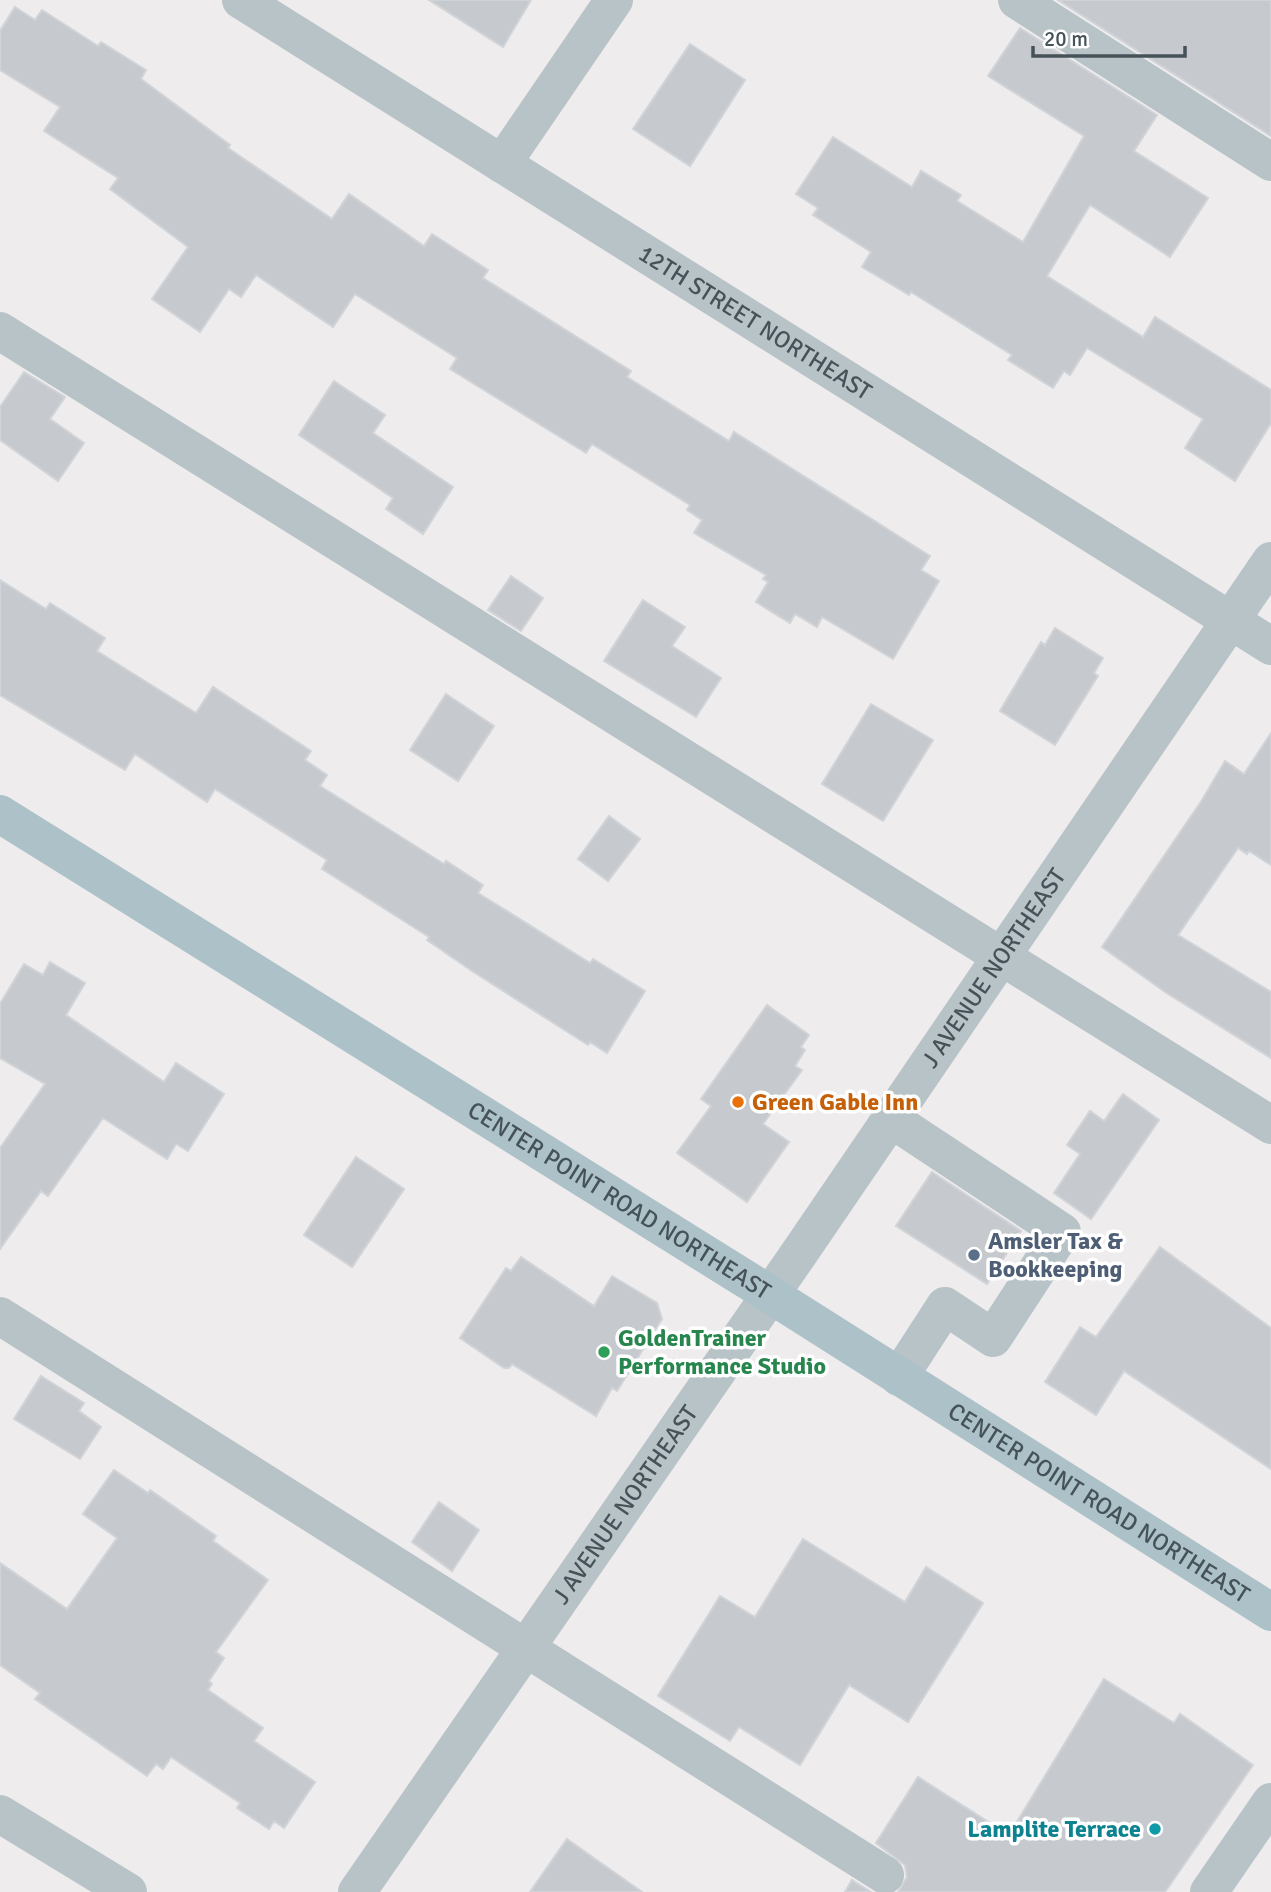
<svg xmlns="http://www.w3.org/2000/svg" width="1271" height="1892" font-family="Signika,sans-serif">
  <style>
    .building { fill: #c6cace; stroke: #d0d3d7; stroke-width: 2 }
    .lines { fill: none; stroke-linecap: round; stroke-linejoin: round }
    .minor { stroke: #b8c3c8; stroke-width: 38 }
    .major { stroke: #adc1c9; stroke-width: 38 }
    .food-dot { fill: #e8710a; stroke: #fff; stroke-width: 2.5 }
    .service-dot { fill: #5c6f8a; stroke: #fff; stroke-width: 2.5 }
    .leisure-dot { fill: #2e9e5b; stroke: #fff; stroke-width: 2.5 }
    .culture-dot { fill: #0f9aa8; stroke: #fff; stroke-width: 2.5 }
    .labels { text-anchor: middle; dominant-baseline: central; stroke-width: 7; stroke-linejoin: round; paint-order: stroke }
    .street-label { font-size: 24px; fill: #455258; stroke: #fff }
    .food-label { font-size: 24px; font-weight: bold; fill: #c56008; stroke: #fff; text-anchor: start }
    .service-label { font-size: 24px; font-weight: bold; fill: #4e5e75; stroke: #fff; text-anchor: start }
    .leisure-label { font-size: 24px; font-weight: bold; fill: #27864d; stroke: #fff; text-anchor: start }
    .culture-label { font-size: 24px; font-weight: bold; fill: #0d838f; stroke: #fff; text-anchor: end }
  </style>
  <rect width="100%" height="100%" fill="#eeecec"/>
  <g class="building">
    <polygon points="429,0 531,0 503,47"/>
    <polygon points="1058,0 1271,0 1271,136"/>
    <polygon points="15,7 35,20 42,10 98,46 101,42 146,70 141,79 230,145 228,148 332,219 349,194 424,246 432,234 488,270 483,278 631,371 627,377 729,441 734,432 930,556 921,570 939,581 893,659 822,617 817,627 795,614 790,623 756,602 768,582 763,579 766,575 694,533 702,520 687,510 690,505 592,444 586,453 450,369 457,358 355,294 333,327 256,275 241,297 229,289 200,332 152,299 188,247 110,189 118,178 44,131 60,107 0,70 0,31"/>
    <polygon points="1020,28 1157,115 1134,151 1208,198 1170,257 1090,205 1047,276 1143,337 1155,317 1271,390 1271,423 1235,481 1185,448 1203,419 1087,348 1070,375 1064,371 1053,388 1008,360 1012,355 911,292 909,295 862,267 871,252 813,215 818,208 796,194 833,137 912,187 921,171 961,195 957,201 1023,242 1084,136 988,76"/>
    <polygon points="690,44 745,80 690,166 633,129"/>
    <polygon points="24,372 65,397 50,419 84,443 58,481 0,440 0,407"/>
    <polygon points="334,381 385,415 373,433 453,487 423,534 386,509 393,498 299,435"/>
    <polygon points="511,576 543,598 521,631 488,610"/>
    <polygon points="0,580 46,609 50,603 105,638 97,651 196,713 213,687 311,751 305,760 327,775 320,786 444,864 446,861 483,885 478,893 590,963 593,959 645,991 607,1053 590,1042 588,1045 472,971 427,940 429,937 322,869 327,860 215,789 207,802 135,754 125,770 0,695"/>
    <polygon points="643,600 685,627 672,646 721,678 696,717 604,661"/>
    <polygon points="1055,628 1103,658 1094,673 1098,676 1055,745 1000,711 1041,642 1045,645"/>
    <polygon points="446,694 494,726 458,781 410,750"/>
    <polygon points="871,704 933,740 883,821 822,784"/>
    <polygon points="1271,733 1271,865 1249,851 1247,854 1238,848 1178,935 1271,992 1271,1058 1165,992 1102,947 1202,800 1225,761 1244,774"/>
    <polygon points="609,816 640,839 608,881 578,859"/>
    <polygon points="50,962 85,983 66,1015 164,1082 176,1063 224,1094 188,1151 176,1144 167,1159 103,1118 48,1196 41,1191 0,1249 0,1148 45,1084 0,1058 0,1004 24,964 43,975"/>
    <polygon points="767,1005 809,1035 801,1047 805,1050 795,1066 802,1070 763,1124 789,1142 747,1202 677,1153 711,1106 701,1099"/>
    <polygon points="1123,1094 1159,1120 1091,1219 1054,1193 1080,1154 1067,1145 1090,1111 1104,1121"/>
    <polygon points="356,1157 404,1189 352,1267 304,1235"/>
    <polygon points="932,1172 1021,1231 987,1284 896,1226"/>
    <polygon points="1160,1247 1271,1328 1271,1469 1124,1371 1096,1415 1045,1382 1080,1327 1096,1337"/>
    <polygon points="521,1257 594,1306 612,1276 657,1303 662,1319 617,1391 612,1388 596,1416 512,1364 509,1368 504,1368 460,1338 506,1268 511,1271"/>
    <polygon points="41,1376 84,1403 79,1411 101,1427 80,1459 14,1419"/>
    <polygon points="114,1470 148,1493 150,1490 216,1536 213,1541 268,1580 216,1652 224,1658 209,1681 212,1684 208,1690 263,1728 254,1741 315,1782 284,1828 274,1821 269,1829 237,1808 240,1803 171,1757 163,1769 156,1764 147,1776 35,1699 40,1693 0,1665 0,1563 67,1609 117,1538 83,1514"/>
    <polygon points="439,1502 479,1530 452,1571 412,1542"/>
    <polygon points="803,1539 905,1602 926,1567 983,1603 908,1722 849,1685 800,1765 739,1727 730,1741 658,1696 720,1596 755,1617"/>
    <polygon points="1104,1679 1174,1723 1180,1714 1253,1765 1165,1892 898,1892 907,1877 905,1865 876,1843 918,1777 1009,1835"/>
    <polygon points="567,1839 642,1892 530,1892"/>
    <polygon points="852,1880 871,1892 845,1892"/>
  </g>
  <g class="lines">
    <g class="minor">
      <path id="s1" d="M241,0L1271,646"/>
      <polyline points="1017,0 1271,162"/>
      <polyline points="502,164 614,0"/>
      <polyline points="0,331 1271,1125"/>
      <polyline points="891,1119 1062,1232 993,1338 945,1306 899,1377"/>
      <polyline points="0,1316 885,1875"/>
      <polyline points="0,1814 128,1892"/>
      <path id="s2" d="M357,1892L802,1249L1271,561"/>
      <polyline points="1209,1892 1271,1802"/>
    </g>
    <path class="major" id="s3" d="M0,814L771,1295L1271,1612"/>
  </g>
  <circle class="food-dot" cx="738" cy="1102" r="7"/>
  <circle class="service-dot" cx="974" cy="1255" r="7"/>
  <circle class="leisure-dot" cx="604" cy="1352" r="7"/>
  <circle class="culture-dot" cx="1155" cy="1829" r="7"/>
  <g class="labels">
    <g class="street-label">
      <text stroke="none"><textPath href="#s1" startOffset="607">12TH STREET NORTHEAST</textPath></text>
      <text stroke="none"><textPath href="#s2" startOffset="1122">J AVENUE NORTHEAST</textPath></text>
      <text stroke="none"><textPath href="#s3" startOffset="730">CENTER POINT ROAD NORTHEAST</textPath></text>
      <text stroke="none"><textPath href="#s3" startOffset="1297">CENTER POINT ROAD NORTHEAST</textPath></text>
      <text stroke="none"><textPath href="#s2" startOffset="471">J AVENUE NORTHEAST</textPath></text>
    </g>
    <g class="food-label">
      <text x="752" y="1102">Green Gable Inn</text>
    </g>
    <g class="service-label">
      <text x="988" y="1241">Amsler Tax &amp;<tspan x="988" dy="28">Bookkeeping</tspan></text>
    </g>
    <g class="leisure-label">
      <text x="618" y="1338">GoldenTrainer<tspan x="618" dy="28">Performance Studio</tspan></text>
    </g>
    <g class="culture-label">
      <text x="1141" y="1829">Lamplite Terrace</text>
    </g>
  </g>
  <path d="M1033 46v10h152v-10" fill="none" stroke="#455258" stroke-width="3.5"/>
  <text x="1044" y="46" font-size="21" fill="#455258" stroke="#ffffff" stroke-width="5" paint-order="stroke">20 m</text>
</svg>
